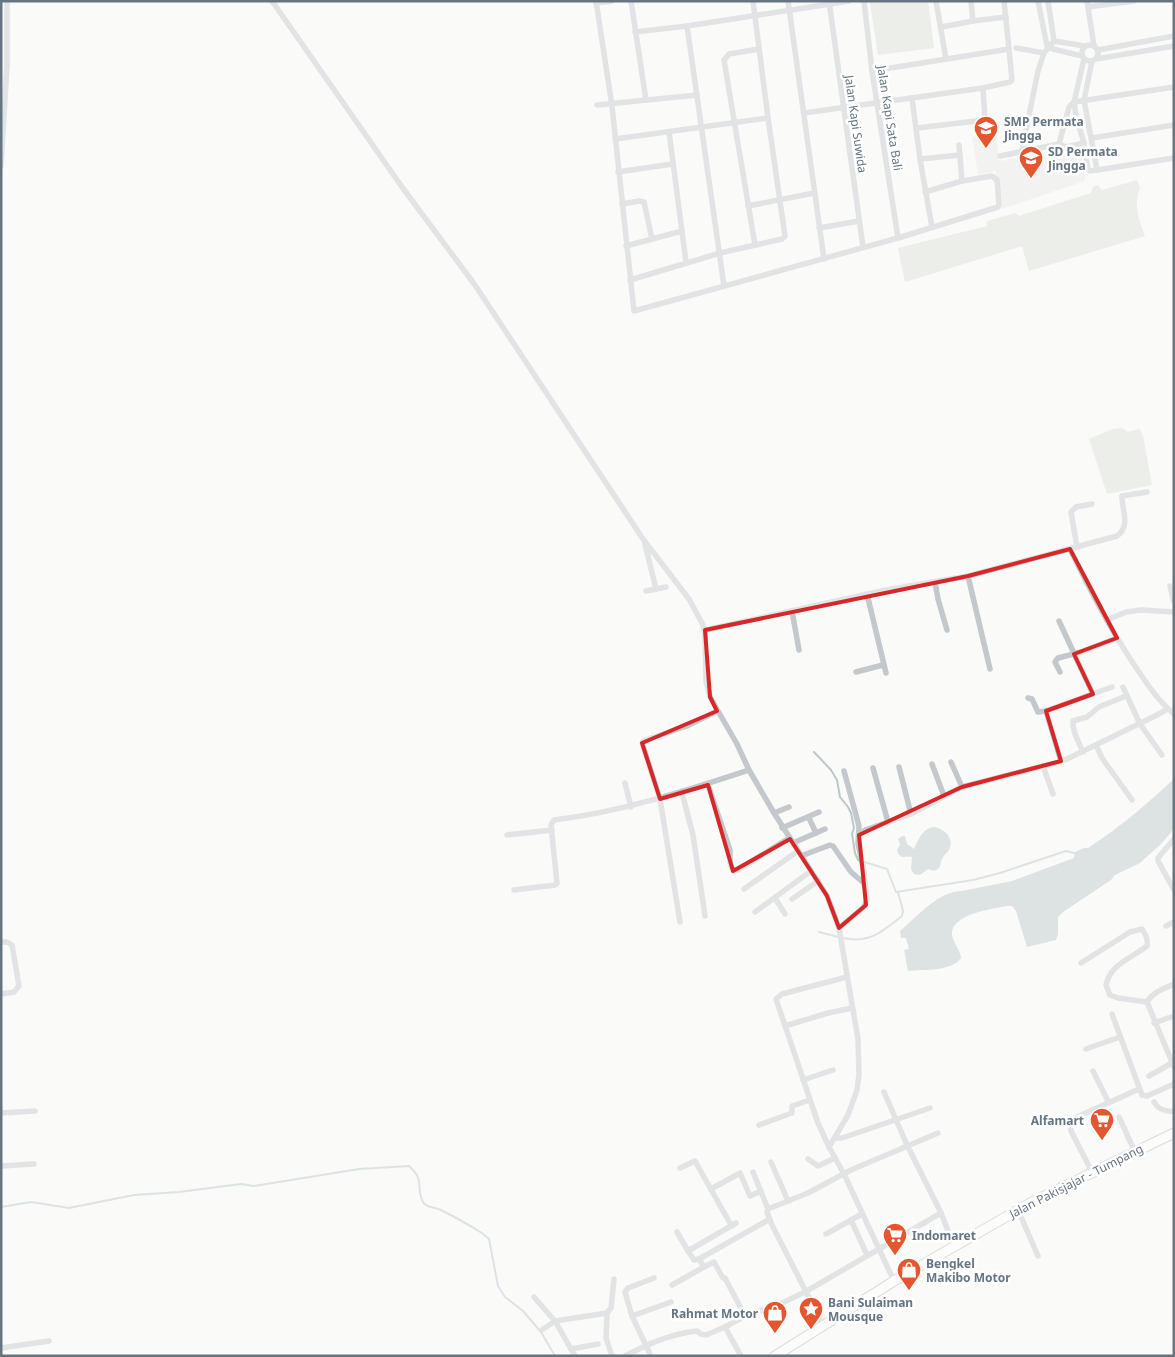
<svg xmlns="http://www.w3.org/2000/svg" width="1175" height="1357" font-family="'Noto Sans',sans-serif">
  <style>
    .built { fill: #e8e9e9 }
    .green { fill: #dadfd7 }
    .water { fill: #bbc7cb }
    .lines { fill: none; stroke-linecap: round; stroke-linejoin: round }
    .stream { stroke: #bbc7cb; stroke-width: 2 }
    .primary-casing { stroke: #b5babe; stroke-width: 11 }
    .minor { stroke: #c3c8cc; stroke-width: 5.5 }
    .primary { stroke: #fff; stroke-width: 9 }
    .marked { fill: none; stroke: #d62828; stroke-width: 4; stroke-linejoin: round }
    .labels { text-anchor: middle; dominant-baseline: central; stroke-width: 5; stroke-linejoin: round; paint-order: stroke }
    .street-label { font-size: 12px; fill: #657683; stroke: #fff }
    .poi-label { font-size: 12px; font-weight: bold; fill: #657683; stroke: #fff; text-anchor: start }
  </style>
  <rect width="100%" height="100%" fill="#fafaf8"/>
  <polygon class="built" points="996,134 999,161 1080,149 1085,181 1002,209 995,171 978,175 972,137"/>
  <g class="green">
    <polygon points="928,1 934,48 878,55 870,2"/>
    <path d="M1137,180L1140,188C1133,204 1139,221 1145,236L1029,271L1022,246L905,282L898,248L987,226V221L1016,213L1019,216L1091,193L1093,187L1098,185L1102,190Z"/>
    <polygon points="1122,428 1128,432 1140,429 1143,436 1152,485 1107,494 1089,439 1113,429"/>
  </g>
  <g class="water">
    <path d="M1174,779V829L1161,844L1140,863L1115,875L1111,880L1063,912L1058,917V934L1056,940L1027,947L1016,911L1012,906H1007C992,909 949,914 952,936C954,944 960,949 961,958C951,972 924,969 908,971L904,950L909,949L906,938H901L900,931C917,917 938,891 962,891L1012,881L1074,858L1075,852L1084,848H1088C1119,828 1147,804 1174,779Z"/>
    <path d="M935,827C945,830 955,838 949,850C947,853 943,856 942,859C939,865 942,868 934,871L928,869L920,875L914,874L911,869L912,857C905,856 900,860 897,850L900,845L898,839L902,836H905L907,844L914,849C919,839 922,828 935,827Z"/>
  </g>
  <g class="lines">
    <g class="stream">
      <polyline points="814,752 831,770 837,780 840,797 848,807 851,813 854,828 852,834 855,853 858,860 887,869 896,892 973,880 1000,873 1066,851 1078,854"/>
      <polyline points="819,932 838,937"/>
      <path d="M843,938C870,944 883,931 902,916L903,911L898,892"/>
      <path d="M1,1207L31,1202L69,1208L134,1195L179,1192L241,1184L254,1186L359,1169L409,1166C426,1181 415,1187 423,1202C426,1208 435,1207 441,1210C455,1217 469,1225 482,1233L489,1239L498,1286L505,1297L523,1311L541,1332L555,1356"/>
    </g>
    <defs>
      <polyline id="primary" points="775,1356 894,1281 1032,1202 1174,1133"/>
    </defs>
    <use href="#primary" class="primary-casing"/>
    <g class="minor">
      <polyline points="272,1 402,187 475,285 643,539 689,599 703,625 705,635 706,681 710,697 737,744 749,770 774,813 827,896 839,928 858,1039 859,1075 857,1090 848,1115 829,1147 844,1174 894,1281"/>
      <polyline points="596,1 612,106 634,311 898,238 998,207 999,205 997,180 992,176 962,181 925,192"/>
      <polyline points="631,1 646,100"/>
      <polyline points="788,1 824,259"/>
      <polyline points="829,1 863,247"/>
      <polyline points="864,1 872,71 898,238"/>
      <polyline points="936,1 946,59"/>
      <polyline points="971,1 973,21"/>
      <polyline points="1004,1 1009,49"/>
      <polyline points="1038,1 1047,46 1053,49 1082,56"/>
      <polyline points="1048,1 1054,41 1085,46"/>
      <polyline points="1087,1 1094,46"/>
      <polyline points="596,3 612,1"/>
      <polyline points="1088,7 1134,1"/>
      <polyline points="687,26 724,286"/>
      <polyline points="941,27 973,21 1006,17"/>
      <polyline points="635,32 687,26 849,1"/>
      <circle cx="1090" cy="53" r="8"/>
      <polyline points="1016,48 1044,53"/>
      <polyline points="1098,50 1174,36"/>
      <polyline points="1084,59 1074,102 1076,116 1084,143 1088,170 1090,171 1097,170 1084,100 1092,61"/>
      <polyline points="1096,59 1174,46"/>
      <polyline points="912,98 920,159 932,227"/>
      <polyline points="597,105 697,95"/>
      <polyline points="804,113 983,88 1010,82 1012,80 1009,49 872,71"/>
      <polyline points="917,128 985,120 983,88"/>
      <polyline points="669,132 686,262"/>
      <polyline points="1092,138 1174,125"/>
      <polyline points="615,139 768,118"/>
      <polyline points="1059,144 1069,107 1074,102 1174,87"/>
      <polyline points="959,145 962,181"/>
      <polyline points="1022,150 1038,71 1044,53 1054,41"/>
      <polyline points="1000,156 1059,144 1066,147 1084,143"/>
      <polyline points="920,159 960,155"/>
      <polyline points="1,166 7,65 7,1"/>
      <polyline points="1097,170 1174,158"/>
      <polyline points="618,172 672,164"/>
      <polyline points="622,204 639,201 644,202 652,239"/>
      <polyline points="748,206 814,193"/>
      <polyline points="819,228 859,221"/>
      <polyline points="755,245 724,60 729,54 759,49"/>
      <polyline points="626,246 682,231"/>
      <polyline points="630,280 720,253 782,239 785,236 768,118 753,1"/>
      <polyline points="645,544 656,589 646,591"/>
      <polyline points="1077,547 1071,512 1076,507 1092,504"/>
      <path d="M1070,549C1089,588 1109,627 1133,663C1145,681 1157,700 1174,714"/>
      <polyline points="968,576 990,669"/>
      <polyline points="935,582 938,599 947,630"/>
      <polyline points="1170,586 1174,602"/>
      <polyline points="656,589 666,587"/>
      <polyline points="867,594 886,673"/>
      <polyline points="792,611 799,650"/>
      <polyline points="1107,620 1126,612 1141,610 1174,612"/>
      <polyline points="1059,621 1093,694"/>
      <path d="M705,630L886,590L968,576L1117,536C1131,526 1122,511 1122,496L1147,492"/>
      <polyline points="856,672 883,665"/>
      <polyline points="1060,672 1055,662 1058,658 1081,652 1117,638"/>
      <polyline points="1123,687 1140,724 1162,755"/>
      <polyline points="1028,698 1032,699 1038,712 1046,711"/>
      <polyline points="1096,745 1102,758 1132,800"/>
      <path d="M1083,752C1079,743 1072,731 1073,721L1087,717L1099,707L1126,696"/>
      <polyline points="1061,761 1046,711 1112,687"/>
      <polyline points="951,762 962,787"/>
      <polyline points="932,764 944,796"/>
      <polyline points="1043,766 1053,794"/>
      <polyline points="899,767 911,814"/>
      <polyline points="873,768 888,822"/>
      <polyline points="625,783 631,807"/>
      <polyline points="708,785 730,850 730,863 733,871 738,870 789,838"/>
      <polyline points="682,793 693,835 705,916"/>
      <polyline points="774,813 789,807"/>
      <polyline points="809,818 816,833"/>
      <polyline points="782,828 819,812"/>
      <polyline points="507,835 552,830"/>
      <polyline points="859,835 865,830 911,814 962,787 1056,763 1067,759 1155,716 1168,709"/>
      <polyline points="1174,839 1158,858 1158,861 1174,890"/>
      <polyline points="793,843 825,829"/>
      <polyline points="801,856 830,845 833,846 851,872 865,884"/>
      <polyline points="744,889 798,851"/>
      <path d="M514,890L555,885L557,883L551,825L554,820C622,812 685,791 749,770"/>
      <polyline points="775,898 785,914"/>
      <polyline points="792,899 818,881"/>
      <polyline points="755,912 811,871"/>
      <polyline points="680,922 660,799 642,743 645,740 687,726 717,711"/>
      <polyline points="1166,926 1174,922"/>
      <polyline points="839,928 863,908 867,901 864,871 858,844 859,826 844,771"/>
      <polyline points="1,942 7,942 12,945 19,986 14,992 1,994"/>
      <path d="M1081,963L1130,932L1142,929C1146,935 1148,939 1147,946C1132,958 1110,964 1106,985L1110,995L1118,998L1147,1002"/>
      <polyline points="1147,1002 1174,1067"/>
      <path d="M1147,1002C1153,992 1163,989 1174,984"/>
      <polyline points="1112,1014 1142,1095 1147,1096 1174,1084"/>
      <polyline points="1154,1023 1174,1016"/>
      <polyline points="785,1026 828,1013 852,1008"/>
      <polyline points="1086,1049 1120,1037"/>
      <polyline points="1093,1071 1109,1103"/>
      <polyline points="1149,1076 1172,1063"/>
      <polyline points="803,1080 833,1070"/>
      <polyline points="884,1092 907,1145 941,1213 954,1246"/>
      <path d="M1154,1102C1159,1110 1165,1112 1174,1111"/>
      <polyline points="1,1113 35,1111"/>
      <polyline points="1119,1117 1135,1152"/>
      <polyline points="759,1125 792,1113 792,1106 810,1100"/>
      <polyline points="836,1138 842,1138 930,1108"/>
      <polyline points="829,1147 818,1123 776,999 782,994 847,977"/>
      <polyline points="808,1159 818,1166 835,1158"/>
      <polyline points="771,1162 788,1201"/>
      <polyline points="1,1166 34,1164"/>
      <polyline points="680,1168 695,1161 731,1225"/>
      <polyline points="753,1172 768,1209 767,1212 772,1225 823,1325"/>
      <polyline points="1092,1172 1071,1131 1070,1123 1077,1117 1139,1089"/>
      <polyline points="711,1189 740,1173 750,1196 761,1191"/>
      <polyline points="768,1209 808,1193 851,1170 938,1133"/>
      <polyline points="1018,1210 1038,1256"/>
      <polyline points="851,1220 867,1255"/>
      <polyline points="736,1223 688,1251 694,1260 699,1259 770,1219"/>
      <polyline points="677,1232 688,1251"/>
      <polyline points="826,1234 862,1214"/>
      <polyline points="704,1267 714,1262 723,1278 725,1278 745,1316"/>
      <polyline points="672,1285 704,1267 699,1259"/>
      <polyline points="534,1297 555,1321 543,1329"/>
      <polyline points="607,1313 606,1338 612,1356"/>
      <polyline points="632,1316 671,1302"/>
      <polyline points="725,1327 741,1356"/>
      <polyline points="1,1348 49,1341"/>
      <polyline points="571,1349 598,1344"/>
      <polyline points="575,1356 555,1321 607,1313 611,1308 614,1279"/>
      <path d="M625,1356C648,1344 670,1334 697,1331L701,1334L706,1335L725,1327L745,1316L780,1304L805,1292L941,1213"/>
      <polyline points="651,1356 632,1316 625,1292 628,1288 654,1278"/>
    </g>
    <use href="#primary" class="primary"/>
  </g>
  <path d="M0 0H1175V1357H0ZM1070,549L1117,638L1074,654L1093,694L1046,711L1061,761L962,787L859,835L866,905L839,928L827,896L790,839L733,871L708,785L660,799L642,743L717,711L710,697L705,630L968,576Z" fill="#fafaf8" fill-opacity=".55" fill-rule="evenodd"/>
  <path class="marked" d="M1070,549L1117,638L1074,654L1093,694L1046,711L1061,761L962,787L859,835L866,905L839,928L827,896L790,839L733,871L708,785L660,799L642,743L717,711L710,697L705,630L968,576Z"/>
  <defs>
    <symbol id="school-pin" viewBox="-11 -11 22 30"><path d="M0 17L-7.5 6A9.5 9.5 0 1 1 7.5 6Z" fill="#e4572e" stroke="#fff"/><path d="M0-5L7-2L0 1L-7-2ZM-4 1L0 2.5L4 1V4Q0 6-4 4Z" fill="#fff"/></symbol>
    <symbol id="supermarket-pin" viewBox="-11 -11 22 30"><path d="M0 17L-7.5 6A9.5 9.5 0 1 1 7.5 6Z" fill="#e4572e" stroke="#fff"/><path d="M-6-5.5h2.5l.6 2H6L4.5 2H-2.5L-4.4-4H-6ZM-1.5 3.2a1.3 1.3 0 1 0 .1 0ZM3 3.2a1.3 1.3 0 1 0 .1 0Z" fill="#fff"/></symbol>
    <symbol id="shop-pin" viewBox="-11 -11 22 30"><path d="M0 17L-7.5 6A9.5 9.5 0 1 1 7.5 6Z" fill="#e4572e" stroke="#fff"/><path d="M-5-2.5h2.3a2.7 3.5 0 0 1 5.4 0H5L5.5 6h-11ZM-1.5-2.5h3a1.5 2.3 0 0 0-3 0Z" fill="#fff"/></symbol>
    <symbol id="sight-pin" viewBox="-11 -11 22 30"><path d="M0 17L-7.5 6A9.5 9.5 0 1 1 7.5 6Z" fill="#e4572e" stroke="#fff"/><path d="M0-6L1.8-2.2L6-1.7L2.9 1.2L3.7 5.4L0 3.3L-3.7 5.4L-2.9 1.2L-6-1.7L-1.8-2.2Z" fill="#fff"/></symbol>
  </defs>
  <g fill-rule="evenodd">
    <use href="#school-pin" x="972" y="114" width="28" height="38"/>
    <use href="#school-pin" x="1017" y="144" width="28" height="38"/>
    <use href="#supermarket-pin" x="1088" y="1106" width="28" height="38"/>
    <use href="#supermarket-pin" x="881" y="1221" width="28" height="38"/>
    <use href="#shop-pin" x="895" y="1256" width="28" height="38"/>
    <use href="#sight-pin" x="797" y="1295" width="28" height="38"/>
    <use href="#shop-pin" x="761" y="1299" width="28" height="38"/>
  </g>
  <g class="labels">
    <g class="street-label">
      <text transform="translate(890 118) rotate(81)">Jalan Kapi Sata Bali</text>
      <text transform="translate(856 124) rotate(82)">Jalan Kapi Suwida</text>
      <text transform="translate(1076 1181) rotate(-27)">Jalan Pakisjajar - Tumpang</text>
    </g>
    <g class="poi-label">
      <text x="1004" y="121">SMP Permata<tspan x="1004" dy="14">Jingga</tspan></text>
      <text x="1048" y="151">SD Permata<tspan x="1048" dy="14">Jingga</tspan></text>
      <text x="1084" y="1120" text-anchor="end">Alfamart</text>
      <text x="912" y="1235">Indomaret</text>
      <text x="926" y="1263">Bengkel<tspan x="926" dy="14">Makibo Motor</tspan></text>
      <text x="828" y="1302">Bani Sulaiman<tspan x="828" dy="14">Mousque</tspan></text>
      <text x="758" y="1313" text-anchor="end">Rahmat Motor</text>
    </g>
  </g>
  <rect width="1175" height="1357" fill="none" stroke="#657683" stroke-width="5"/>
</svg>
